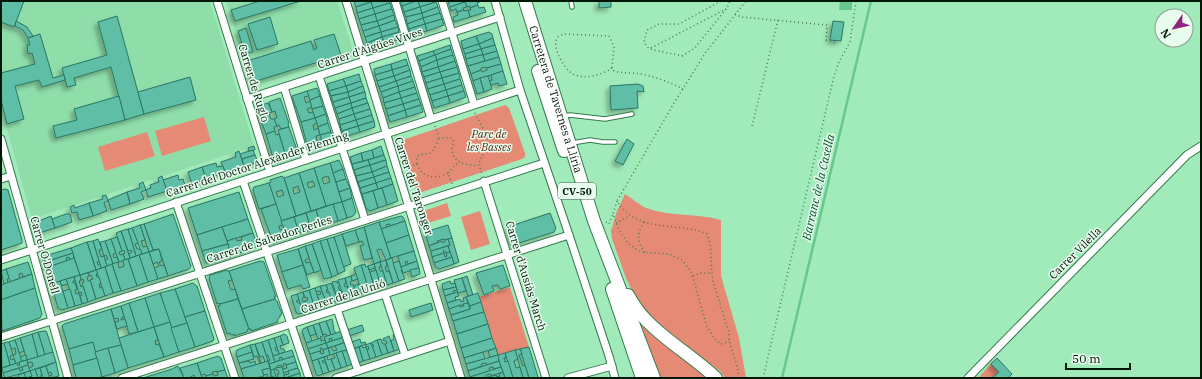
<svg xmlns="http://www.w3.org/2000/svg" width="1202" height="379" font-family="'IBM Plex Serif',serif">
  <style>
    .built { fill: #8fdeaa }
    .green { fill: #e58a74 }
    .water { fill: #66c98b }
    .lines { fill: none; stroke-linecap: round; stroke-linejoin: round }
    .stream { stroke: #66c98b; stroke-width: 2.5 }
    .building { fill: #5ebea6; stroke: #2b7664; fill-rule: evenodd; filter: url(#shadow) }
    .lane-casing { stroke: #337a4f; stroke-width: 5.5 }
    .street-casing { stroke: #337a4f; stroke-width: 9 }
    .primary-casing { stroke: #337a4f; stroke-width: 14 }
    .path { stroke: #4a7858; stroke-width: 1.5; stroke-dasharray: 1 3; stroke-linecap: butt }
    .lane { stroke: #fff; stroke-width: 3.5 }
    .street { stroke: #fff; stroke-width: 7 }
    .primary { stroke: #fff; stroke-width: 12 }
    .labels { text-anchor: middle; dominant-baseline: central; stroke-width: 3; stroke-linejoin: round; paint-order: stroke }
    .shield { fill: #e8fdee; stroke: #465b4c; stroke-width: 1 }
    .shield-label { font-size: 10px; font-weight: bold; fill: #001606 }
    .street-label { font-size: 11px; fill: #001606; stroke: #e8fdee }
    .park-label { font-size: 11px; font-style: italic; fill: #5f2011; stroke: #e8fdee }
    .water-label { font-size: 12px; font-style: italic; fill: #03532d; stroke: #e8fdee }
  </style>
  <defs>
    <filter id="shadow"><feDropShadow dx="-3.5" dy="3.5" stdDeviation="2" flood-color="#0004"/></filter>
  </defs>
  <rect width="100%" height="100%" fill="#a1eab9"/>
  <g class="built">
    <polygon points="1,1 210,1 254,146 32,219 1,107"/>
    <polygon points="226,1 337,1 354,54 252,87"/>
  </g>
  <g class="green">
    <polygon points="505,105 509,108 525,153 525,157 522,159 422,192 418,192 416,189 402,143 403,140"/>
    <polygon points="204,117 211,141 162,156 155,131"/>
    <polygon points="147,132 155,156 105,171 98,147"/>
    <path d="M625,194C632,198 639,205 646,208C671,217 696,213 721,220V276L739,338L746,378H725L720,371L662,329L641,307L634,295L626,278L612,239L611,231L617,211Z"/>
    <polygon points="447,203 451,216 425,224 421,212"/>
    <polygon points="480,211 490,244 471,250 461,217"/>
    <polygon points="510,287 529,347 498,355 479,297"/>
    <polygon points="635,320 666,346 699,371 706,378 656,378"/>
    <polygon points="991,364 999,372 992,378 980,378 980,376"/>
  </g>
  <polygon class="water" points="840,1 852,1 852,10 839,10"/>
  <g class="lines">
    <polyline class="stream" points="782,378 871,1"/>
  </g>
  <g class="building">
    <polygon points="1,1 24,1 14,27 1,22"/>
    <polygon points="260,1 301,1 235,21 231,10"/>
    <polygon points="356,1 371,1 371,2 356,7 354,2"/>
    <polygon points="376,1 389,1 390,3 373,8 371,2"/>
    <polygon points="400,1 416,1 402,6"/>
    <polygon points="416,1 418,1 420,7 404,12 402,6"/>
    <polygon points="418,1 436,1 436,2 420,7"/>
    <polygon points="452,1 465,1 465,2 450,7 448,2"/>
    <polygon points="469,1 482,1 477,3 478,5 470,8 470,6 467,7 465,2"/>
    <polygon points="599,1 611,1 611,7 599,8"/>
    <polygon points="371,2 373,8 357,13 356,7"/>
    <polygon points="436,2 438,7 422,13 420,7"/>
    <polygon points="465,2 467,7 463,8 464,10 457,12 456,9 451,11 450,7"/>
    <polygon points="390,3 392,9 375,14 373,8"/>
    <polygon points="478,5 479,8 484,7 486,12 470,17 468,10 471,10 470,8"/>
    <polygon points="420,7 422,13 406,17 404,12"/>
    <polygon points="438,7 440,13 423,18 422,13"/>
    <polygon points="373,8 375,14 359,19 357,13"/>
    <polygon points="392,9 394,15 377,21 375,14"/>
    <polygon points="464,10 465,11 468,10 470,17 454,22 453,17 458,15 457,12"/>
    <polygon points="422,13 423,18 407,24 406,17"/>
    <polygon points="440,13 442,19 425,24 423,18"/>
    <polygon points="375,14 377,21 361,25 359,19"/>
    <polygon points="394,15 395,20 379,26 377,21"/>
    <polygon points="117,16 144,114 125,120 111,67 74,78 76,85 67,87 62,68 107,55 98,22"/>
    <polygon points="270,17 278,44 257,50 248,24"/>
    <polygon points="423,18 425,24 409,29 407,24"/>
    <polygon points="442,19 444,25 427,31 425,24"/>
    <polygon points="395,20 398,27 381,32 379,26"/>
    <polygon points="16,21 27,27 33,36 28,38 23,30 15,26"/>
    <polygon points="377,21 379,26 363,31 361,25"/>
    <polygon points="833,21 844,22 841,41 830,40"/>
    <polygon points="425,24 427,31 411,36 409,29"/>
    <polygon points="379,26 381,32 365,37 363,31"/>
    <polygon points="398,27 399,32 382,37 381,32"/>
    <polygon points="246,28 253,52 245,54 238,31"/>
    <polygon points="381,32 382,37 367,43 365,37"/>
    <polygon points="399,32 401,39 385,44 382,37"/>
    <polygon points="489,32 492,34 493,38 479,44 476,36"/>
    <polygon points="40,34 53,78 64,75 65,80 42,87 39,80 15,86 24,119 7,124 1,100 1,73 35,64 32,53 28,54 27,45 30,45 28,38"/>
    <polygon points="334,34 341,55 253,82 247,61 311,41 314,50 317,48 314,40"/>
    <polygon points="476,36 479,44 463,49 461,41"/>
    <polygon points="382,37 385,44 369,49 367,43"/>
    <polygon points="493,38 495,45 481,49 479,44"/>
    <polygon points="479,44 481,49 465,54 463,49"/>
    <polygon points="450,45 451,49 435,55 433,51"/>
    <polygon points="495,45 497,51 483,55 481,49"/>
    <polygon points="451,49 453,55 437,60 435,55"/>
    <polygon points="481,49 483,55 466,59 465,54"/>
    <polygon points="433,51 435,55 419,61 417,56"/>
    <polygon points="497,51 499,57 485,61 483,55"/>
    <polygon points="435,55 437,60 421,67 419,61"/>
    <polygon points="453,55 455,61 438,67 437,60"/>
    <polygon points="481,55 483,55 485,61 468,66 466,59"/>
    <polygon points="499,57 501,64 487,68 486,67 481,68 481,70 471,74 468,66"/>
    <polygon points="406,59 408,65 392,70 391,64"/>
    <polygon points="437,60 438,67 422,72 421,67"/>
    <polygon points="455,61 457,67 440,72 438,67"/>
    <polygon points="391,64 392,70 375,75 374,69"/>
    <polygon points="501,64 503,71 473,81 471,74 481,70 482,72 487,70 487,68"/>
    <polygon points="408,65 410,70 394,76 392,70"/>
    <polygon points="438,67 440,72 424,77 422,72"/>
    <polygon points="457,67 459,73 442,78 440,72"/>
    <polygon points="392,70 394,76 377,81 375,75"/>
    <polygon points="410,70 411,76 396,81 394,76"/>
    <polygon points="503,71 507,84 499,86 498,83 491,85 489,81 492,80 491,75"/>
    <polygon points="440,72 442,78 426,83 424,77"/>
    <polygon points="459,73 460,79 444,84 442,78"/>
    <polygon points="359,74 361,81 346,86 343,79"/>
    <polygon points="394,76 396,81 379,87 377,81"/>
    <polygon points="411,76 413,81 398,86 396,81"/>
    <polygon points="488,76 492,89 484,92 480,78"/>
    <polygon points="190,77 196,100 144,114 138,92"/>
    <polygon points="442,78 444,84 428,89 426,83"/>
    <polygon points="480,78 484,92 477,94 473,81"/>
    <polygon points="343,79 346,86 329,91 327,84"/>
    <polygon points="460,79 462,85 446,90 444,84"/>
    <polygon points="361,81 363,86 348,92 346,86"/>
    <polygon points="396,81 398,86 381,92 379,87"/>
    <polygon points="413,81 415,87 399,92 398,86"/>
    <polygon points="444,84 446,90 430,95 428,89"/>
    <polygon points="638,84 643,86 644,92 637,91 638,108 611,110 610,86"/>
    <polygon points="462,85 464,91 448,96 446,90"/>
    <polygon points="346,86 348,92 331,96 329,91"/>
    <polygon points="363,86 365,92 349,97 348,92"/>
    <polygon points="398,86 399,92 383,98 381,92"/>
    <polygon points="415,87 417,93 401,98 399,92"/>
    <polygon points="317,88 320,96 310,100 307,91"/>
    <polygon points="446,90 448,96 432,101 430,95"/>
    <polygon points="307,91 309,96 304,97 306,103 310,101 312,107 307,109 309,113 313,112 315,118 301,122 292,96"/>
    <polygon points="464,91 466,97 450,103 448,96"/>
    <polygon points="348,92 349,97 333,102 331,96"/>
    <polygon points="365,92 366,98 351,103 349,97"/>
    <polygon points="399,92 401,98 384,103 383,98"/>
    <polygon points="417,93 419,99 403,104 401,98"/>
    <polygon points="119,96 125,120 56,138 53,126 77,120 74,109"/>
    <polygon points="320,96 323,106 312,109 310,100"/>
    <polygon points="448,96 450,103 434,108 432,101"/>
    <polygon points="349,97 351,103 335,108 333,102"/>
    <polygon points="280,98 289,123 288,123 289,127 281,129 279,125 277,126 274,119 277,118 275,111 272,112 269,103 269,102"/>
    <polygon points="366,98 368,103 352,108 351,103"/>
    <polygon points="401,98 403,104 386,109 384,103"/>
    <polygon points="419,99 421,105 405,110 403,104"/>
    <polygon points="268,103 272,112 269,113 271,119 274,119 277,126 274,127 275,131 266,134 261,121 262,120 261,120 258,106"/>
    <polygon points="351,103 352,108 337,114 335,108"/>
    <polygon points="368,103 370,109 354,114 352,108"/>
    <polygon points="403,104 405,110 388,116 386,109"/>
    <polygon points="421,105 423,112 407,117 405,110"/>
    <polygon points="323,106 326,114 315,118 312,109"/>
    <polygon points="352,108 354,114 339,119 337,114"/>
    <polygon points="370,109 372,115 356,120 354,114"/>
    <polygon points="405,110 407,117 390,122 388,116"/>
    <polygon points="326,114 328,123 318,127 315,118"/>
    <polygon points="354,114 356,120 340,125 339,119"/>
    <polygon points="372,115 374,121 358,126 356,120"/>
    <polygon points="315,118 317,123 313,125 314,130 318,128 320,135 316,136 317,141 322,139 323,144 308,148 301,122"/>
    <polygon points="356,120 358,126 342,131 340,125"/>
    <polygon points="374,121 375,127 360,132 358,126"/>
    <polygon points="328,123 331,132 320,135 318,127"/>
    <polygon points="358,126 360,132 344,137 342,131"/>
    <polygon points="289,127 298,153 286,157 278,130"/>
    <polygon points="275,131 276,135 279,134 286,157 274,161 266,134"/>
    <polygon points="331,132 333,140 323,144 320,135"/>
    <polygon points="627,139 634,144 623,165 615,161"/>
    <polygon points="254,146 255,150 249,152 248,148"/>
    <polygon points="381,146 384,155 374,158 372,150"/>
    <polygon points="253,150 255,155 242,159 240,154"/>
    <polygon points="372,150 374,158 363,161 361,153"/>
    <polygon points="239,151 244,166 225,172 221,162 236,157 235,153"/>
    <polygon points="361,153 363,161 352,164 350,157"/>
    <polygon points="255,155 258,162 244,167 242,159"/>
    <polygon points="384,155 386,160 370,165 368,160"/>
    <polygon points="339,160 343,169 333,173 330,163"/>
    <polygon points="368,160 370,165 354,170 352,164"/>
    <polygon points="386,160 387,166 372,172 370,165"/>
    <polygon points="216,163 217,167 223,166 225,172 206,179 202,167"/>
    <path d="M330,163L342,202L326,206L314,168ZM328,176L330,182L324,184L322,178Z"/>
    <polygon points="370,165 372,172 356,176 354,170"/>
    <polygon points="387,166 389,172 374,177 372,172"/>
    <polygon points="202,167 206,179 192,184 188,172"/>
    <path d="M314,168L326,206L311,211L299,173ZM313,181L315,186L309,188L307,183Z"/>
    <polygon points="343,169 346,179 336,182 333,173"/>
    <polygon points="372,172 374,177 358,182 356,176"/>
    <polygon points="389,172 391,178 376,183 374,177"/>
    <path d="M299,173L311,211L296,216L284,178ZM298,186L300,192L294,194L293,188Z"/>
    <polygon points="178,175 179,180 183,179 185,185 181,186 181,187 167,192 163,180"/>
    <polygon points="162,176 167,191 148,197 146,190 151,188 150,185 159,182 158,178"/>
    <path d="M282,176L284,178L296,216L281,221L269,183L271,182L270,180ZM282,190L284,195L278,197L276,192Z"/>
    <polygon points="374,177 376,183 360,188 358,182"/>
    <polygon points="391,178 393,184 378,189 376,183"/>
    <polygon points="346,179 350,188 339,192 336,182"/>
    <polygon points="143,182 146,190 141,192 144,199 130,204 127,192 140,188 139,184"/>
    <polygon points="269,183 276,204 259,209 253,190 254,187"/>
    <polygon points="376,183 378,189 362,194 360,188"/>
    <polygon points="393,184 398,201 387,205 382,188"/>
    <polygon points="350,188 352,198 342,202 339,192"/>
    <polygon points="382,188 387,205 378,208 373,191"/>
    <polygon points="5,189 8,190 22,240 22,243 1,250 1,190"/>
    <polygon points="373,191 378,208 370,211 366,208 362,194"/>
    <polygon points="127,192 130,204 111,210 108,200"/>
    <polygon points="239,192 248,219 197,235 188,208"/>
    <polygon points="106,195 108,201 104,203 107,211 93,216 89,203 103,199 102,196"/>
    <polygon points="352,198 356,212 353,216 347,218 342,202"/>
    <polygon points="342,202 347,218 338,221 333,204"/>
    <polygon points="89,203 93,216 79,220 77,212 72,213 70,207 74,205 75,208"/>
    <polygon points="276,204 283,225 279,226 280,230 284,229 287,237 273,242 261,209"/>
    <polygon points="333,204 338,221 321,226 316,210"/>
    <polygon points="316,210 321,226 311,230 306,213"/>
    <polygon points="306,213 311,230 299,233 294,217"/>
    <polygon points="550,213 556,228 554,232 516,244 513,243 508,227"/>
    <polygon points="66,214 70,214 72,222 55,228 52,219"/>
    <polygon points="173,214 191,266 189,269 168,276 159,249 153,250 144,224"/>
    <polygon points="51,216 55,228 36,234 33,221 38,219 39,221"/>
    <polygon points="401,216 403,217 405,221 390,226 390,224 386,225 387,227 381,229 379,222"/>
    <polygon points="294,217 299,233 287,237 281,221"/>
    <polygon points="248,219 253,233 227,241 222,227"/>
    <polygon points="405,221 409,235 386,243 381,229"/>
    <polygon points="379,222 391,258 386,260 381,249 377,250 381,261 374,264 364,227"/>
    <polygon points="144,224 153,250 149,252 140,225"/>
    <polygon points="140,225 145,240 141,241 143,247 147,246 149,252 142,254 132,228"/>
    <polygon points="448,225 452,238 445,240 444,239 437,241 438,242 429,246 425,232"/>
    <polygon points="222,227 228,244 202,251 197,235"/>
    <polygon points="364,227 372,258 364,260 360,246 364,245 362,241 359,242 355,230"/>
    <polygon points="132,228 138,243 135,244 137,249 140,249 142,254 136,256 128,229"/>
    <polygon points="128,229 136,256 130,258 129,254 132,252 131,250 128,251 121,231"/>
    <polygon points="355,230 359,242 346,246 342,234"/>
    <polygon points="121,231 130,258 125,260 123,254 125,253 124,250 122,251 116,233"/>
    <polygon points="253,233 257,244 256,247 231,256 227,241 236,238 237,241 242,240 241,237"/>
    <polygon points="342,234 351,264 343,267 334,237"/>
    <polygon points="409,235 414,251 391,258 386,243"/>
    <polygon points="117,237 122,251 119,252 120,255 123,254 125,260 119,262 111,239"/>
    <polygon points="334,237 345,271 338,274 327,239"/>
    <polygon points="452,238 459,262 454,264 448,246 450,245 448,239"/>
    <polygon points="98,239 102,249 99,250 101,257 104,256 107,266 101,268 93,241"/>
    <polygon points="111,239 116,253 113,254 114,258 117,257 119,262 113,264 105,241"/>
    <polygon points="327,239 338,274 332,277 320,241"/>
    <polygon points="448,239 450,245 431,251 429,246 442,241 443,243 445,242 445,240"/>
    <polygon points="93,241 99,261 97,262 98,265 100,264 101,268 96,270 87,242"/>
    <polygon points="105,241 113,264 107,266 105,260 108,259 106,255 104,256 100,242"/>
    <polygon points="320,241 332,277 324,279 312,244"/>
    <polygon points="87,242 96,270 80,275 71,248"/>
    <polygon points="228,244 231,256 207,263 206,263 202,251"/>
    <polygon points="312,244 321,270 314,273 305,246"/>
    <polygon points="305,246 309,258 305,260 306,263 310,262 314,272 307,275 298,249"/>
    <polygon points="448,246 450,252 446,253 445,251 443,251 444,253 432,257 431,251"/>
    <polygon points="71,248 73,253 45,262 44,258 45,256"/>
    <polygon points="159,249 162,261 159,262 161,266 164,265 168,276 158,279 154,268 159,266 157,262 153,264 149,252"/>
    <polygon points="298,249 303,265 282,272 277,255"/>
    <polygon points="414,251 417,261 408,264 407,261 405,262 406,265 401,267 398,256"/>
    <polygon points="149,252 158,279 148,282 139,255"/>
    <polygon points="450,252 452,257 434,263 432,257 444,253 445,257 447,256 446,253"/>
    <polygon points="73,253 74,258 70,260 69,257 66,258 67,261 46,268 45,262"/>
    <polygon points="139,255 148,282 137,286 128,259"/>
    <polygon points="452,257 454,264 439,269 435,266 434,263"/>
    <polygon points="74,258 80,275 51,284 46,268"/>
    <polygon points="392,258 399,281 393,283 386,260"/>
    <polygon points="128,259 137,286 121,291 112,264 118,262 119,268 124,266 123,260"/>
    <polygon points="386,260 387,266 385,267 387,272 389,271 393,283 387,285 380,262"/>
    <polygon points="260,261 264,262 276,297 274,297 275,299 242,309 229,271"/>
    <polygon points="399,261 402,270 401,270 405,279 399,281 393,263"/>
    <polygon points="417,261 419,268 403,273 401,267"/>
    <polygon points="28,262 32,274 23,277 22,273 19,274 20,278 10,282 6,269"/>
    <polygon points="380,262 381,266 379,267 380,271 383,271 387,285 381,287 374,264"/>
    <polygon points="112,264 121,291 113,293 105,267"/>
    <polygon points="365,264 366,267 368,266 375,289 369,291 361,265"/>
    <polygon points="374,264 375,268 369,270 368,266"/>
    <polygon points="303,265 310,287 303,289 301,285 288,289 282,272"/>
    <polygon points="361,265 369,291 362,293 354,268"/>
    <polygon points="503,265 510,286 500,289 498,285 492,286 494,291 484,295 476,273"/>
    <polygon points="105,267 113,293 105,296 96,270"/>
    <polygon points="419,268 420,274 412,277 410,270"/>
    <polygon points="6,269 9,278 7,279 8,283 4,284 1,271"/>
    <polygon points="96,270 98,273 96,274 97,277 99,277 101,284 99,284 100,288 102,287 105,296 96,299 90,280 93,279 91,275 89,276 88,273"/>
    <polygon points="227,270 227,271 229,271 232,280 228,281 231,290 235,289 238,299 220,304 219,303 217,304 209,278 210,275"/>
    <polygon points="376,270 381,287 375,289 370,272"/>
    <polygon points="88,273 89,276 87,277 88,281 90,280 96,299 88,302 82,283 84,282 83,279 81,280 80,275"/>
    <polygon points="32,274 35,288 1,300 1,285"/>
    <polygon points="356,274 358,279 352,281 351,276"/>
    <polygon points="80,275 81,281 79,281 81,287 83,286 88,302 82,304 80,296 82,295 81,292 79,293 74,277"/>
    <polygon points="351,276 352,281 350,282 351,285 353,284 357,295 351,297 345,278"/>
    <polygon points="467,276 473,295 468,296 462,278"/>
    <polygon points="74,277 75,281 73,281 73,283 75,283 77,289 75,290 76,294 79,293 82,304 75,306 66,279"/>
    <polygon points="345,278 346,283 344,284 345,287 347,286 351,297 344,299 338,280"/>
    <polygon points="462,278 466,291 458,293 454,280"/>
    <polygon points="66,279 68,284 61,286 60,281"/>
    <polygon points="60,281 68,308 62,310 58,308 51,284"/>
    <polygon points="337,281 337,283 339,283 340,286 338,287 340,291 341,290 344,299 338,301 332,282"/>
    <polygon points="450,281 451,284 455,283 456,287 443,290 442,284"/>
    <polygon points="193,283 197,286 205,311 185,317 175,289"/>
    <polygon points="331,283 338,301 332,303 326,285"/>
    <polygon points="359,284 362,293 357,295 354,286"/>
    <polygon points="326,285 328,289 326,290 327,293 329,292 332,303 327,305 320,286"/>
    <polygon points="320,286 327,305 321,307 317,295 321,294 320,291 316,292 315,288"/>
    <polygon points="456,287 457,290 453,291 454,293 445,296 443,290"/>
    <polygon points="35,288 42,314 40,318 2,331 1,300"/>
    <polygon points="315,288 321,307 315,309 309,290"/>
    <polygon points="70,289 75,306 68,308 63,291"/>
    <polygon points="175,289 187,323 171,328 160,293"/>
    <polygon points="309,290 315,309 308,311 305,301 308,300 307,297 305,298 303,292"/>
    <polygon points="303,292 304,297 302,298 303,302 305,301 308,311 303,313 297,294"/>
    <polygon points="457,292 459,296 455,297 456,300 447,303 445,296"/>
    <polygon points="160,293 170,322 154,327 145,298"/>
    <polygon points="478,293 481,302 470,306 466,297"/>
    <polygon points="297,294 299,300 296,301 298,303 300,303 303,313 298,314 296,312 291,296"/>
    <polygon points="466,297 468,303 449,309 447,303 460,299 461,302 464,301 463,298"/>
    <polygon points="145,298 154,327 138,332 129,303"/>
    <polygon points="238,299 249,329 247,330 247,332 234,336 234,334 232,335 229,333 227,334 218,306 220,306 220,304"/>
    <polygon points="275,299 276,301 277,301 282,314 280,315 280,317 277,320 278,322 251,331 251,329 249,329 242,309"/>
    <polygon points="481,302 484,312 453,321 451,315 470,309 470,306"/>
    <polygon points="129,303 138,332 129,334 121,306"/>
    <polygon points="431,303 433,310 411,317 409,310"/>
    <polygon points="468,303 470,309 451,315 449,309 460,305 460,307 464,306 463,304"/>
    <polygon points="121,306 124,317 121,318 121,320 125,319 127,326 117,329 115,322 119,321 118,318 114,319 111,309"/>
    <polygon points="111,309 121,345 95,352 93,342 69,349 62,326 64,324"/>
    <polygon points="205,311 214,339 213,341 195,347 185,317"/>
    <polygon points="484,312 488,324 457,334 453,321"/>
    <polygon points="332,319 334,329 333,329 336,333 331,335 326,321"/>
    <polygon points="326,321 331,335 327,336 326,334 323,335 319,323"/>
    <polygon points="170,322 179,352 164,357 154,327"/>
    <polygon points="187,323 195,347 179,352 171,328"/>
    <polygon points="319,323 323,336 320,337 321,338 318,339 313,325"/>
    <polygon points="488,324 492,338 461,348 457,334"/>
    <polygon points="313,325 316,334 310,336 307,327"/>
    <polygon points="362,325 364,331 349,336 347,330"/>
    <polygon points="154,327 158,340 155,341 156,345 159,344 164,357 128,368 119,338"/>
    <polygon points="307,327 312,341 306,343 302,331 303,329"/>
    <polygon points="44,331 46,331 47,333 53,352 45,355 38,332"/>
    <polygon points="342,331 344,337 332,341 332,338 329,339 330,342 326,343 324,337"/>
    <polygon points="38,332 45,355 38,357 32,334"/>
    <polygon points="32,334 38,357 27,360 20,338"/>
    <polygon points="284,334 287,336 289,343 283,345 280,336"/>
    <polygon points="396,334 401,349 394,351 391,341 394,339 393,335"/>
    <polygon points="280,336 283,345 280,346 281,349 284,349 285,352 279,354 274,338"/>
    <polygon points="389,336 394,351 388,353 385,344 387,343 386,341 384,341 383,339"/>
    <polygon points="344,337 346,342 328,348 326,343"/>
    <polygon points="20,338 24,351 19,353 15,340"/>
    <polygon points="274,338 277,347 275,348 276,351 278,350 279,354 273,356 268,340"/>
    <polygon points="321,338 321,341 325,340 326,343 308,349 306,343"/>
    <polygon points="492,338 496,348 464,358 461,348"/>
    <polygon points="360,339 361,343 365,342 366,344 353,349 351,342"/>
    <polygon points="381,339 383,344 385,344 388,353 382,355 377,340"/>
    <polygon points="14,340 15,340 22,361 16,364 13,355 16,354 15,348 11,349 9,342"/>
    <polygon points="268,340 275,362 269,364 268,361 270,361 268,355 266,355 262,342"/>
    <polygon points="377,340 382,355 376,357 372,347 374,346 371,343"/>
    <polygon points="7,342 9,342 13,355 10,356 11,360 14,359 16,364 10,365 4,343"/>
    <polygon points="93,342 97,358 73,365 69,349"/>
    <polygon points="262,342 268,361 265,362 263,356 260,357 255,344"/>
    <polygon points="346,342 348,350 330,355 328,348 331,347 333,351 337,350 335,346"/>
    <polygon points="4,343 10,365 2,368 1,344"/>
    <polygon points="326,343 328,348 323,350 322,348 320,348 321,351 310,354 308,349"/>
    <polygon points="371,343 376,357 370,359 366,350 369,349 368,346 366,347 365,345"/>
    <polygon points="255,344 261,363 260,364 257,356 254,357 250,345"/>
    <polygon points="121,345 128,368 115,373 108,348"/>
    <polygon points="250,345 252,352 237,357 236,352 237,350"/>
    <polygon points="362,346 363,348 366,347 370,359 363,361 359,347"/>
    <polygon points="359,347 363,361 358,363 353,349"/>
    <polygon points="529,347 538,377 537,378 529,378 520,349"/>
    <polygon points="108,348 115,373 102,377 95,352"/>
    <polygon points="328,348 330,355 312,361 310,354 320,351 321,354 324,353 323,350"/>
    <polygon points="496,348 498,355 490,357 488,351"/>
    <polygon points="520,349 522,354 519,355 523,366 525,365 529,378 523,378 515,350"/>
    <polygon points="292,350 294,356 282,360 282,357 279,358 280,360 275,362 273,356"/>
    <polygon points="348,350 353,364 347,366 342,351"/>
    <polygon points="515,350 518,359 514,361 516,368 520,367 523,378 513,378 505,353"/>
    <polygon points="342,351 347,366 341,368 336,353"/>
    <polygon points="53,352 56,362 30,371 29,368 33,366 32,362 28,363 27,360"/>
    <polygon points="252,352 254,359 239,363 237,357"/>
    <polygon points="483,352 485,359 466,364 464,358"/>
    <polygon points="336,353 341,368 335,370 331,359 335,358 333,354"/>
    <polygon points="505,353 506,358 504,358 505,362 508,361 513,378 505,378 499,361 498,355"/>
    <polygon points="26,355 27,360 22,361 20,357"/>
    <polygon points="498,355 499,361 487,365 486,363 481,364 482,366 468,371 466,364"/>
    <polygon points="218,356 221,358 225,370 217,372 217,371 212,372 213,374 206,376 205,374 201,375 197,363"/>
    <polygon points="294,356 296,362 286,365 285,363 283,364 284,366 282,367 281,365 277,366 277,368 271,370 269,364"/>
    <polygon points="327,356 328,360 331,359 335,370 329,372 324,357"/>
    <polygon points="324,357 325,360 322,361 323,363 325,362 329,372 323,374 318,359"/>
    <polygon points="97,358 102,377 98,378 76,378 73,365"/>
    <polygon points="997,358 1012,374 1008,378 992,378 999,372 991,364"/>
    <polygon points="318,359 323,374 318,376 316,374 312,361"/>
    <polygon points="27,360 28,365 3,373 2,368 17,363 18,366 20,365 19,362"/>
    <polygon points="249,361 250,363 255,361 256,365 241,369 239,363"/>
    <polygon points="268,361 270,368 262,370 264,376 256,378 244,378 241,369"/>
    <polygon points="499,361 501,367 494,369 493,367 489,368 490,371 470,377 468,371"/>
    <polygon points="56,362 59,376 50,378 49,376 52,375 51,372 48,373 46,366"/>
    <polygon points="296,362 298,368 283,373 282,369 287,368 286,365"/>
    <polygon points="197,363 202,378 195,378 194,375 189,378 184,378 180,368"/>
    <polygon points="28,365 30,371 5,378 3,373 19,368 20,371 23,370 22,367"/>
    <polygon points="46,366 48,373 50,378 43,378 40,368"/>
    <polygon points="178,366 184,378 143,378 172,369"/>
    <polygon points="282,367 285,378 278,378 277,374 279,374 278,370 276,370 275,368"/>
    <polygon points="501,367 503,372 491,376 491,374 486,375 486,377 484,378 470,378 470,377"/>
    <polygon points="40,368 42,376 40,376 40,378 38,378 35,369"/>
    <polygon points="270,368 271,378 268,378 267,374 264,375 262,370"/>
    <polygon points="298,368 300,373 285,378 284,375 289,374 288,371"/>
    <polygon points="35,369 38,378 32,378 30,371"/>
    <polygon points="274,369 276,378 278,378 273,378 273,376 271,377 271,370"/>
    <polygon points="225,370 228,378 206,378 206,376 213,374 214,376 218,375 217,372"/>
    <polygon points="30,371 32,376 29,377 30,378 26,378 24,373"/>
    <polygon points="503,372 505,378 484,378 496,375 497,377 500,376 499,374"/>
    <polygon points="24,373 26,378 19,378 18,375"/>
    <polygon points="300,373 301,378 286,378"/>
  </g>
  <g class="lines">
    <defs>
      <g id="lane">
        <polyline points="571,1 572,7"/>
        <polyline points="562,116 570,115 605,119 632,114"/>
        <polyline points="572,143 590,140 603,142 615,142"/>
      </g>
      <g id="street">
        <polyline points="217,1 270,172"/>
        <polyline points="346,1 461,378"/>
        <polyline points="395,1 431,119"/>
        <polyline points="442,1 474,104"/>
        <polyline points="495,1 520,90 569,235 609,356 615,378"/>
        <polyline points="319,76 365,220"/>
        <polyline points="284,87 306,160"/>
        <polyline points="247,99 500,17"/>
        <polyline points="1,139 68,378"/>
        <polyline points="1,179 11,176"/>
        <polyline points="243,181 309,378"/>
        <polyline points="484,181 546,378"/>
        <polyline points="176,202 235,378"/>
        <polyline points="1,260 520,90"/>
        <polyline points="385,294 405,355"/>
        <polyline points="337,309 358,371"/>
        <polyline points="1,337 544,163"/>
        <polyline points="122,378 569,235"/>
        <polyline points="336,378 450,341"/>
        <polyline points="568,378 612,366"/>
        <polyline points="968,378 1187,155 1201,146"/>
      </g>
      <g id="primary">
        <path id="s1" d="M525,1L594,221L654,378"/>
        <polyline points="538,71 564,151"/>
        <polyline points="612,289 642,378"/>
        <path d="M628,295C633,304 639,313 646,320C667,342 694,357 716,378"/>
      </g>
    </defs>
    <use href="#lane" class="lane-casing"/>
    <use href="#street" class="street-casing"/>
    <use href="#primary" class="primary-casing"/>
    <g class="path">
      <polyline points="721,1 679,24 659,24 647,30 644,42 649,49 682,56 694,49 727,8 730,1"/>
      <polyline points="735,14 741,17 827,25 826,40 835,43"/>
      <polyline points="651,48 726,9"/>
      <path d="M612,68C602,75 584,80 573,74C565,70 550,46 558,37C559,36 562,35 563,34L609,36L614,47L612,68L614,71C621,73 627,73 634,73C650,75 668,81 683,89"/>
      <path d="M475,113C481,125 489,136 485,150C483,156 480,159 479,165"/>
      <path d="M435,126L439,138H451L453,139C455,143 452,144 452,148C451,163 468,166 479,165L482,174"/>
      <polyline points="752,126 778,20"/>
      <path d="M417,164C422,178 435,180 448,173L452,184"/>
      <path d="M406,168L417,164V157C421,153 425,155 430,153C435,150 437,143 439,138"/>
      <polyline points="448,173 459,161"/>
      <polyline points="617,201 613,214 620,232 628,243 640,252 669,254 682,260 691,271 707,327 715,339 721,344 725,343 729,340"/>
      <polyline points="606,222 609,224 613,214"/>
      <path d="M644,222C636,235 637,241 645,253"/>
      <polyline points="616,223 630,216"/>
      <polyline points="693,276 701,273 712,273"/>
      <path d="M739,378C738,362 729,349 729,333L713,281C710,265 713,248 707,234C677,221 637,234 617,201L674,103L706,52L746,1"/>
      <polyline points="763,378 834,76 839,62 850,42 856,1"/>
    </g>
    <use href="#lane" class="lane"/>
    <use href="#street" class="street"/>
    <use href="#primary" class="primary"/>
  </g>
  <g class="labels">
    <rect class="shield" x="558" y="183" width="38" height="16" rx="3"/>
    <g class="shield-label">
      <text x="577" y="191">CV-50</text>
    </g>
    <g class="street-label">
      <text transform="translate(370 48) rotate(-18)">Carrer d'Aigües Vives</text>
      <text transform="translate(254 83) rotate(73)">Carrer de Ruglo</text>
      <text stroke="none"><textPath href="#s1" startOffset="103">Carretera de Tavernes a Llíria</textPath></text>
      <text transform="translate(257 164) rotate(-18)">Carrer del Doctor Alexànder Fleming</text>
      <text transform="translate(414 186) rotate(72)">Carrer del Taronger</text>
      <text transform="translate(269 239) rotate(-18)">Carrer de Salvador Perles</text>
      <text transform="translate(1075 253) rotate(-45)">Carrer Vilella</text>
      <text transform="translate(45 255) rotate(74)">Carrer O'Donell</text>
      <text transform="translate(526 276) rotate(73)">Carrer d'Ausiàs March</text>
      <text transform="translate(343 296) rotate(-18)">Carrer de la Unió</text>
    </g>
    <g class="park-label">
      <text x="489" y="134">Parc de<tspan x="489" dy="13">les Basses</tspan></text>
    </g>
    <g class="water-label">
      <text transform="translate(818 187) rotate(-77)">Barranc de la Casella</text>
    </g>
  </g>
  <rect width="1202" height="379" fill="none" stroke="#001606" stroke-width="4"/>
  <g transform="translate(1174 28) rotate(236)"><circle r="19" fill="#e8fdee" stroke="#8ba191"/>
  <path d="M0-3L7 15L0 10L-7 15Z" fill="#932383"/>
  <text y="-6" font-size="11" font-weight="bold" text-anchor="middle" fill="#001606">N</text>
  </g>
  <path d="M1066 363v6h64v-6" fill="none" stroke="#001606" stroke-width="2"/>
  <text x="1072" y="363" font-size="12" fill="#001606" stroke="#e8fdee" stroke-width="3" paint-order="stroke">50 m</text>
</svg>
